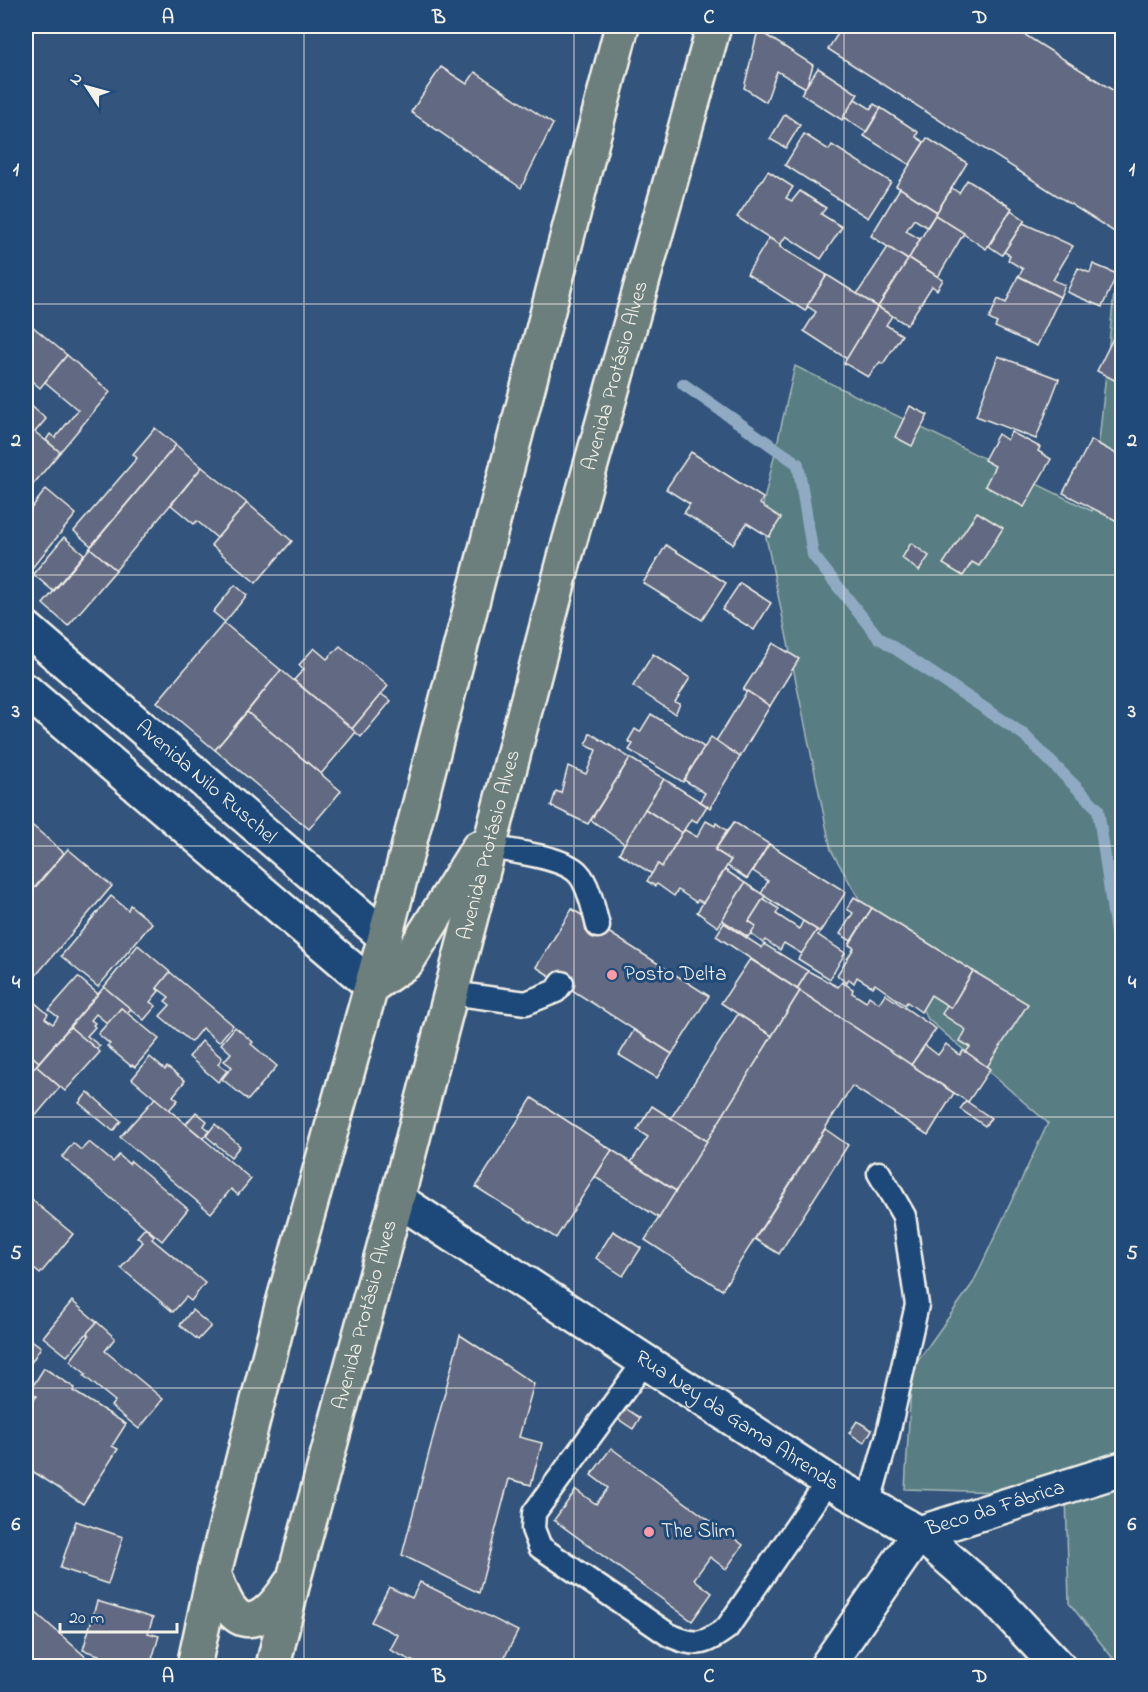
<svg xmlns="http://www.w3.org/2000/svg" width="1148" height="1692" font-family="'Indie Flower',sans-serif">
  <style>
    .green { fill: #597e84; stroke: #a6b8b6; stroke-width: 1.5 }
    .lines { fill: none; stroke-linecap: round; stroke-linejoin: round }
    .stream { stroke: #8faac2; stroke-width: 12 }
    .building { fill: #626b83; stroke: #f4f1e8; stroke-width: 1.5 }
    .service-casing { stroke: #f4f1e8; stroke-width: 27 }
    .minor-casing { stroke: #f4f1e8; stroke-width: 38 }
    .tertiary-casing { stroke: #f4f1e8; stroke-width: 38 }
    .primary-casing { stroke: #f4f1e8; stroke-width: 38 }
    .service { stroke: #1f4a7a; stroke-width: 22 }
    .minor { stroke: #1f4a7a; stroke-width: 33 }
    .tertiary { stroke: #1f4a7a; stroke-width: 33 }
    .primary { stroke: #6c7f7c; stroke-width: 33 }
    .grid { fill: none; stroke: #f4f1e8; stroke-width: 1.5; stroke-opacity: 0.55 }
    .poi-dot { fill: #ff9aa2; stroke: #1f4a7a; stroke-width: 2 }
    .labels { text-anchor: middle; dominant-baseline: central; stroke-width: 6; stroke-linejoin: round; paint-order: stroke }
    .street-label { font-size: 21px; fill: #f4f1e8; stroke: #1f4a7a }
    .poi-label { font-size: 21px; fill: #f4f1e8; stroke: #1f4a7a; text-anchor: start }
    .neatline { fill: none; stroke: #f4f1e8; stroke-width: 2 }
    .grid-label { font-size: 20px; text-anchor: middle; font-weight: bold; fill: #f4f1e8 }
  </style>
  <rect width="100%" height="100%" fill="#33547d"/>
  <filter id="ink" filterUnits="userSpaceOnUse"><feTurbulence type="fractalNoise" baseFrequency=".0167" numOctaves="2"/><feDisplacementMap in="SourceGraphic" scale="12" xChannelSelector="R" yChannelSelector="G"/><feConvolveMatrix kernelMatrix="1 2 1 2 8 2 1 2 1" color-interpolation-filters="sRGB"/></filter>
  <g filter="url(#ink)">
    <polygon class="green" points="1119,244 1122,244 1122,1666 1119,1666 1069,1603 1066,1494 905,1489 912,1369 973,1283 1048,1123 928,1019 831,850 761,513 795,366 1092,511"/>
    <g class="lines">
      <polyline class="stream" points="683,384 798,464 813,555 878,637 1023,734 1098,809 1122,974"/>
    </g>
    <g class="building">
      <polygon points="843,26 1011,26 1122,96 1122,237 828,49"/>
      <polygon points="758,30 813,65 806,88 777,71 766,102 744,88"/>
      <polygon points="441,67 467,84 475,72 553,124 521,188 411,112"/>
      <polygon points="818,68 858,94 842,120 801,94"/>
      <polygon points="855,99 871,109 874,104 881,108 866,132 843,117"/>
      <polygon points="881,108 918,132 916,137 924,142 910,165 864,136"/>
      <polygon points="785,114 800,125 786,148 770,139"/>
      <polygon points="804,134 829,150 832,145 891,182 868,218 785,165"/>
      <polygon points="927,138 967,163 937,212 896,186"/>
      <polygon points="768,171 793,187 786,198 792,201 800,191 826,208 821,214 842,227 821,259 786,236 780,245 737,217"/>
      <polygon points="967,180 1012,208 986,249 935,215 952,188 959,193"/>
      <polygon points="900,188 937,212 927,227 914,219 906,231 920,239 908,260 871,236"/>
      <polygon points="1011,210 1025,220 1002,255 989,246"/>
      <polygon points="935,215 964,233 938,277 909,258"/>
      <polygon points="1023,223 1073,246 1053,280 1065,285 1060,297 1019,276 1023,269 1008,260 1010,255 1004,252"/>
      <polygon points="769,238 781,245 780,247 827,275 805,311 747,274"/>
      <polygon points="888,247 908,260 878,307 857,294"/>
      <polygon points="909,258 943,280 937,290 932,286 907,325 878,307"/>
      <polygon points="1093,264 1117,274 1102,307 1067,292 1078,268 1090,273"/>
      <polygon points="827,275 878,307 847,359 804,331 816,312 807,306"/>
      <polygon points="1018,276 1060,297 1037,346 995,327 997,323 989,319 998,299 1006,303"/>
      <polygon points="878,307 892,316 886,325 902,335 883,364 880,362 868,377 844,363"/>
      <polygon points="1122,320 1122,384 1097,371"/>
      <polygon points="26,321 67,355 40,388 26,376"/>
      <polygon points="67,355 110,392 60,452 46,440 50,434 55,438 78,410 45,382"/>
      <polygon points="998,356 1059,379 1036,439 976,416"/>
      <polygon points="27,402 46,419 35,432 60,452 26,493 26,404"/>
      <polygon points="910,406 928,415 912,446 895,437"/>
      <polygon points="155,428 176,445 91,546 74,531 137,458 133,454"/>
      <polygon points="1011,432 1040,447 1038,451 1051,459 1024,507 985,486 995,466 984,460 998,434 1007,440"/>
      <polygon points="1091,440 1122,457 1122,520 1121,523 1063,493"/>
      <polygon points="176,445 202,467 116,570 90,548"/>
      <polygon points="691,452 763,498 760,504 781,518 769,537 747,523 733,544 684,513 690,504 666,489"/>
      <polygon points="202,467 247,503 217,538 197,521 194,524 171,505"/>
      <polygon points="46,489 76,514 32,568 30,566 27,570 26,515"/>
      <polygon points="247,503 292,541 256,583 211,545"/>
      <polygon points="977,512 1003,528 979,566 972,562 963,576 943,564"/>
      <polygon points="64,537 84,554 53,591 33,574"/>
      <polygon points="911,543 929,556 919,571 902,558"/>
      <polygon points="666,545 726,583 702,620 643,583"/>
      <polygon points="90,548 116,570 68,626 43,604"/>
      <polygon points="740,583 771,603 754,630 722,610"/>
      <polygon points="235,585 247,595 225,622 213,612"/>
      <polygon points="224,623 281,670 215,750 157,702"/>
      <polygon points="773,643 799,659 770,706 743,690"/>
      <polygon points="340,646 388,686 352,729 294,680 304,669 299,665 314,648 327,659"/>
      <polygon points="653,654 690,678 675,702 680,704 675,714 633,686"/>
      <polygon points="281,670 356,732 321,774 247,712"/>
      <polygon points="747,691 770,706 740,757 716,741"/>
      <polygon points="381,694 391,701 361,737 352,729"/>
      <polygon points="247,712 341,791 309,829 215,750"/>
      <polygon points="651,714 704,747 683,782 629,750 633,744 628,741 635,729 640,732"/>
      <polygon points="590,733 630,758 588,824 551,806 556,791 561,793 568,766 586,774 596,750 586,745"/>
      <polygon points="711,737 740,757 710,808 700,801 705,793 684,780"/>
      <polygon points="630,758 664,779 625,844 591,820"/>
      <polygon points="664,779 707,806 697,822 691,819 682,833 645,809"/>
      <polygon points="645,809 682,833 662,867 658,864 652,874 619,853"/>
      <polygon points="26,820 64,853 26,898"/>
      <polygon points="706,821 715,826 716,823 727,831 715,850 731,860 703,903 698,900 696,902 678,890 674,896 657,884 655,886 647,881 658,864 662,867 682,833 685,830 697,837"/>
      <polygon points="734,822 769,844 747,879 727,866 731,860 715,850"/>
      <polygon points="769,844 846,892 820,932 761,894 768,881 753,871"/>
      <polygon points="68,849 112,886 26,987 26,898"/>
      <polygon points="725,870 745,883 718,927 697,912"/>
      <polygon points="745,883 765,896 749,921 756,926 748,937 722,920"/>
      <polygon points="111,896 128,910 130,905 152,923 98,987 61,956"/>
      <polygon points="854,897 872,908 851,941 840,934 853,913 847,909"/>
      <polygon points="763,899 779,909 776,914 799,929 803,921 817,930 802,954 784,943 780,950 765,940 763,943 751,934 756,926 749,921"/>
      <polygon points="872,908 973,971 951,1008 931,995 921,1012 907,1002 905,1005 875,984 873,987 857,977 854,983 849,979 847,983 837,975 854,948 849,945"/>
      <polygon points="572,909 709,996 672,1054 536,967"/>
      <polygon points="724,923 762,948 764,944 808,971 797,989 716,936"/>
      <polygon points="817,930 820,932 818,935 845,953 830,979 798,959"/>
      <polygon points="138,945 170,972 157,989 159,991 150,1002 156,1006 144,1020 104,987"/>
      <polygon points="750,959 800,991 772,1036 721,1003"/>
      <polygon points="808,971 838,987 842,982 853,989 852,993 866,1002 869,996 879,1003 885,994 936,1029 911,1065 797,989"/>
      <polygon points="973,971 1028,1004 987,1067 966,1052 970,1047 960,1041 966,1030 942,1014 947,1005 951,1008"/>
      <polygon points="170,972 233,1025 219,1042 202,1028 191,1042 160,1016 170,1005 165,1001 169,997 157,988"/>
      <polygon points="78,977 98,994 39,1062 26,1051 26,995 48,1014 45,1018 53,1024 58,1017 49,1010"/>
      <polygon points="104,987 131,1009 127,1013 121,1008 108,1024 96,1014 91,1020 95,1023 93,1025 95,1027 87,1036 100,1046 96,1049 70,1027"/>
      <polygon points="800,991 954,1093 928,1135 852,1086 722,1290 645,1240"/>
      <polygon points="121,1008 159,1039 135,1067 132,1065 131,1066 107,1046 110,1044 98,1034"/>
      <polygon points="738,1014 772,1036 707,1141 671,1118"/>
      <polygon points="70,1027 100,1052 65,1091 36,1066"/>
      <polygon points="235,1027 253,1042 251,1044 277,1066 248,1100 222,1079 232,1067 224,1061 231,1053 221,1044"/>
      <polygon points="634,1030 672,1054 657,1078 619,1055"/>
      <polygon points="202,1041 222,1058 218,1064 227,1071 218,1082 189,1057"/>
      <polygon points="946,1044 960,1055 963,1051 966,1052 990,1069 968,1102 911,1065 925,1045 938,1055"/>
      <polygon points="26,1051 39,1062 26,1078"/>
      <polygon points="150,1057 165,1070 167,1067 185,1081 173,1096 178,1100 169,1110 132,1079"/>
      <polygon points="36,1066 60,1087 26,1127 26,1078"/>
      <polygon points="88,1092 121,1121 113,1131 79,1103"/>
      <polygon points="155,1098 251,1179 238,1195 231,1189 211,1213 120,1137"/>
      <polygon points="532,1098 612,1150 556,1238 476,1187"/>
      <polygon points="966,1101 991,1118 985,1126 960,1109"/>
      <polygon points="652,1106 707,1141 676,1191 631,1162 648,1137 637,1130"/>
      <polygon points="196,1112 207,1121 204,1126 209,1131 203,1138 186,1124"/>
      <polygon points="215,1124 240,1146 231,1157 206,1136"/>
      <polygon points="825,1129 848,1145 779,1254 755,1239"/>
      <polygon points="89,1142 113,1162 119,1155 129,1164 131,1161 188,1209 162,1241 62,1157 73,1143 81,1150"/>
      <polygon points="612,1150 676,1191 659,1218 595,1177"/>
      <polygon points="26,1195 73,1234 40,1274 26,1262"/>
      <polygon points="145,1228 154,1236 152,1239 205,1283 191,1301 186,1297 173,1312 121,1268 143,1242 137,1237"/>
      <polygon points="613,1231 641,1248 623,1276 596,1258"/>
      <polygon points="72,1301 97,1322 67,1356 43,1337"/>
      <polygon points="192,1310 211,1326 198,1340 180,1325"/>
      <polygon points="97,1322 115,1338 105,1351 163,1399 139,1429 111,1406 115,1401 84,1376 86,1374 70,1361 89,1336 87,1333"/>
      <polygon points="460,1335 534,1384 519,1437 542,1443 531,1485 509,1479 479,1593 402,1555"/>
      <polygon points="26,1336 41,1347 26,1371"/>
      <polygon points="44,1368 75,1388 73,1391 126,1424 112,1446 118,1449 83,1504 26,1467 26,1396 33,1401 37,1396 29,1392"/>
      <polygon points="625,1408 640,1418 633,1429 618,1419"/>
      <polygon points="857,1421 872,1430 864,1443 849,1433"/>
      <polygon points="611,1448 743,1545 726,1569 710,1557 694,1579 712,1593 692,1621 554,1520 576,1490 596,1504 608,1488 591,1475"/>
      <polygon points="76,1521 123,1537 108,1584 60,1568"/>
      <polygon points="420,1582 518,1631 500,1666 422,1666 390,1650 398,1635 371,1622 389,1587 412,1598"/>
      <polygon points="97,1601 153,1618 148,1633 159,1636 150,1666 131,1663 130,1666 97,1666 99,1655 83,1650"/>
      <polygon points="26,1604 96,1666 97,1666 26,1666"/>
    </g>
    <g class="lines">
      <defs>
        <g id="service">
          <path d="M489,847C511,851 563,857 578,873C589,884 594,911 598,926"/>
          <polyline points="451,993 526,1003 556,991 562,983"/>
          <path d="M646,1360L534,1513L533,1529L540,1547L669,1635C697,1647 703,1645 727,1628L828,1481"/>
          <polyline points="868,1505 887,1438 917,1305 904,1216 879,1173"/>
        </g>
        <g id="minor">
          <path id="s1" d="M397,1199L828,1481L919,1533L995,1599L1058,1666"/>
          <path id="s2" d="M827,1666L919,1533L1122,1469"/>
        </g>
        <g id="tertiary">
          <path id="s3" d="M26,628L385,937"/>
          <polyline points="26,691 372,986"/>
        </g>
        <g id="primary">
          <polyline points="372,986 407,962 478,848"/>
          <path d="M214,1573C219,1585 223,1601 232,1611C254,1636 279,1601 290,1584"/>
          <polyline points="194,1666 214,1573 281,1310 385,937 622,26"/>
          <path id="s4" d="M273,1666L294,1578L397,1199L564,561L714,26"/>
        </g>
      </defs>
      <use href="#service" class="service-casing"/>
      <use href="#minor" class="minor-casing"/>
      <use href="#tertiary" class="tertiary-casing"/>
      <use href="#primary" class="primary-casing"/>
      <use href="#service" class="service"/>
      <use href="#minor" class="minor"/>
      <use href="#tertiary" class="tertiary"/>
      <use href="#primary" class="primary"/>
    </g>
  </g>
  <path class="grid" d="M304,26V1666M574,26V1666M844,26V1666M26,304H1122M26,575H1122M26,846H1122M26,1117H1122M26,1388H1122"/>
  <g class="poi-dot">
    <circle cx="612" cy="975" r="6"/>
    <circle cx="649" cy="1532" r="6"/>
  </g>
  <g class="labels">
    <g class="street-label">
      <text stroke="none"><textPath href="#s4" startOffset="1335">Avenida Protásio Alves</textPath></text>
      <text stroke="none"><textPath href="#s3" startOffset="237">Avenida Nilo Ruschel</textPath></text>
      <text stroke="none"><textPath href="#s4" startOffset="849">Avenida Protásio Alves</textPath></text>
      <text stroke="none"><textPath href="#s4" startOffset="363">Avenida Protásio Alves</textPath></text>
      <text stroke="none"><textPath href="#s1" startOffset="406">Rua Ney da Gama Ahrends</textPath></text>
      <text stroke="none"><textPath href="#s2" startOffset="242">Beco da Fábrica</textPath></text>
    </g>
    <g class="poi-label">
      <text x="624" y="975">Posto Delta</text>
      <text x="661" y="1532">The Slim</text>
    </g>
  </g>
  <rect width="1148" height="1692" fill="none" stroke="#1f4a7a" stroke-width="66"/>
  <g transform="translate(87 87) rotate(306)" stroke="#1f4a7a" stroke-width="4.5" paint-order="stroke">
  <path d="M0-4.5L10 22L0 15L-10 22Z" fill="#f4f1e8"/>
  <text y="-9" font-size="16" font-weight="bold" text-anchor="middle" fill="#f4f1e8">N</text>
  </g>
  <path d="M60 1623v9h117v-9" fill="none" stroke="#f4f1e8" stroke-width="3"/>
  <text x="69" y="1623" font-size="18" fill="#f4f1e8" stroke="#1f4a7a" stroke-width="4.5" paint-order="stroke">20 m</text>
  <rect x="33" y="33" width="1082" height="1626" class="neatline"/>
  <g class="grid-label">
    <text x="168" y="23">A</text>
    <text x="439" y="23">B</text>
    <text x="709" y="23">C</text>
    <text x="980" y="23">D</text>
    <text x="16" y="175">1</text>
    <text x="1132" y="175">1</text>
    <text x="16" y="446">2</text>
    <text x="1132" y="446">2</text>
    <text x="16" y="717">3</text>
    <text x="1132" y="717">3</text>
    <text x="16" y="988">4</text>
    <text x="1132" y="988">4</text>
    <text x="16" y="1259">5</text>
    <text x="1132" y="1259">5</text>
    <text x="16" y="1530">6</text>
    <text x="1132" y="1530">6</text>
    <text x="168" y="1682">A</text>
    <text x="439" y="1682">B</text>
    <text x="709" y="1682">C</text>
    <text x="980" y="1682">D</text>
  </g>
</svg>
